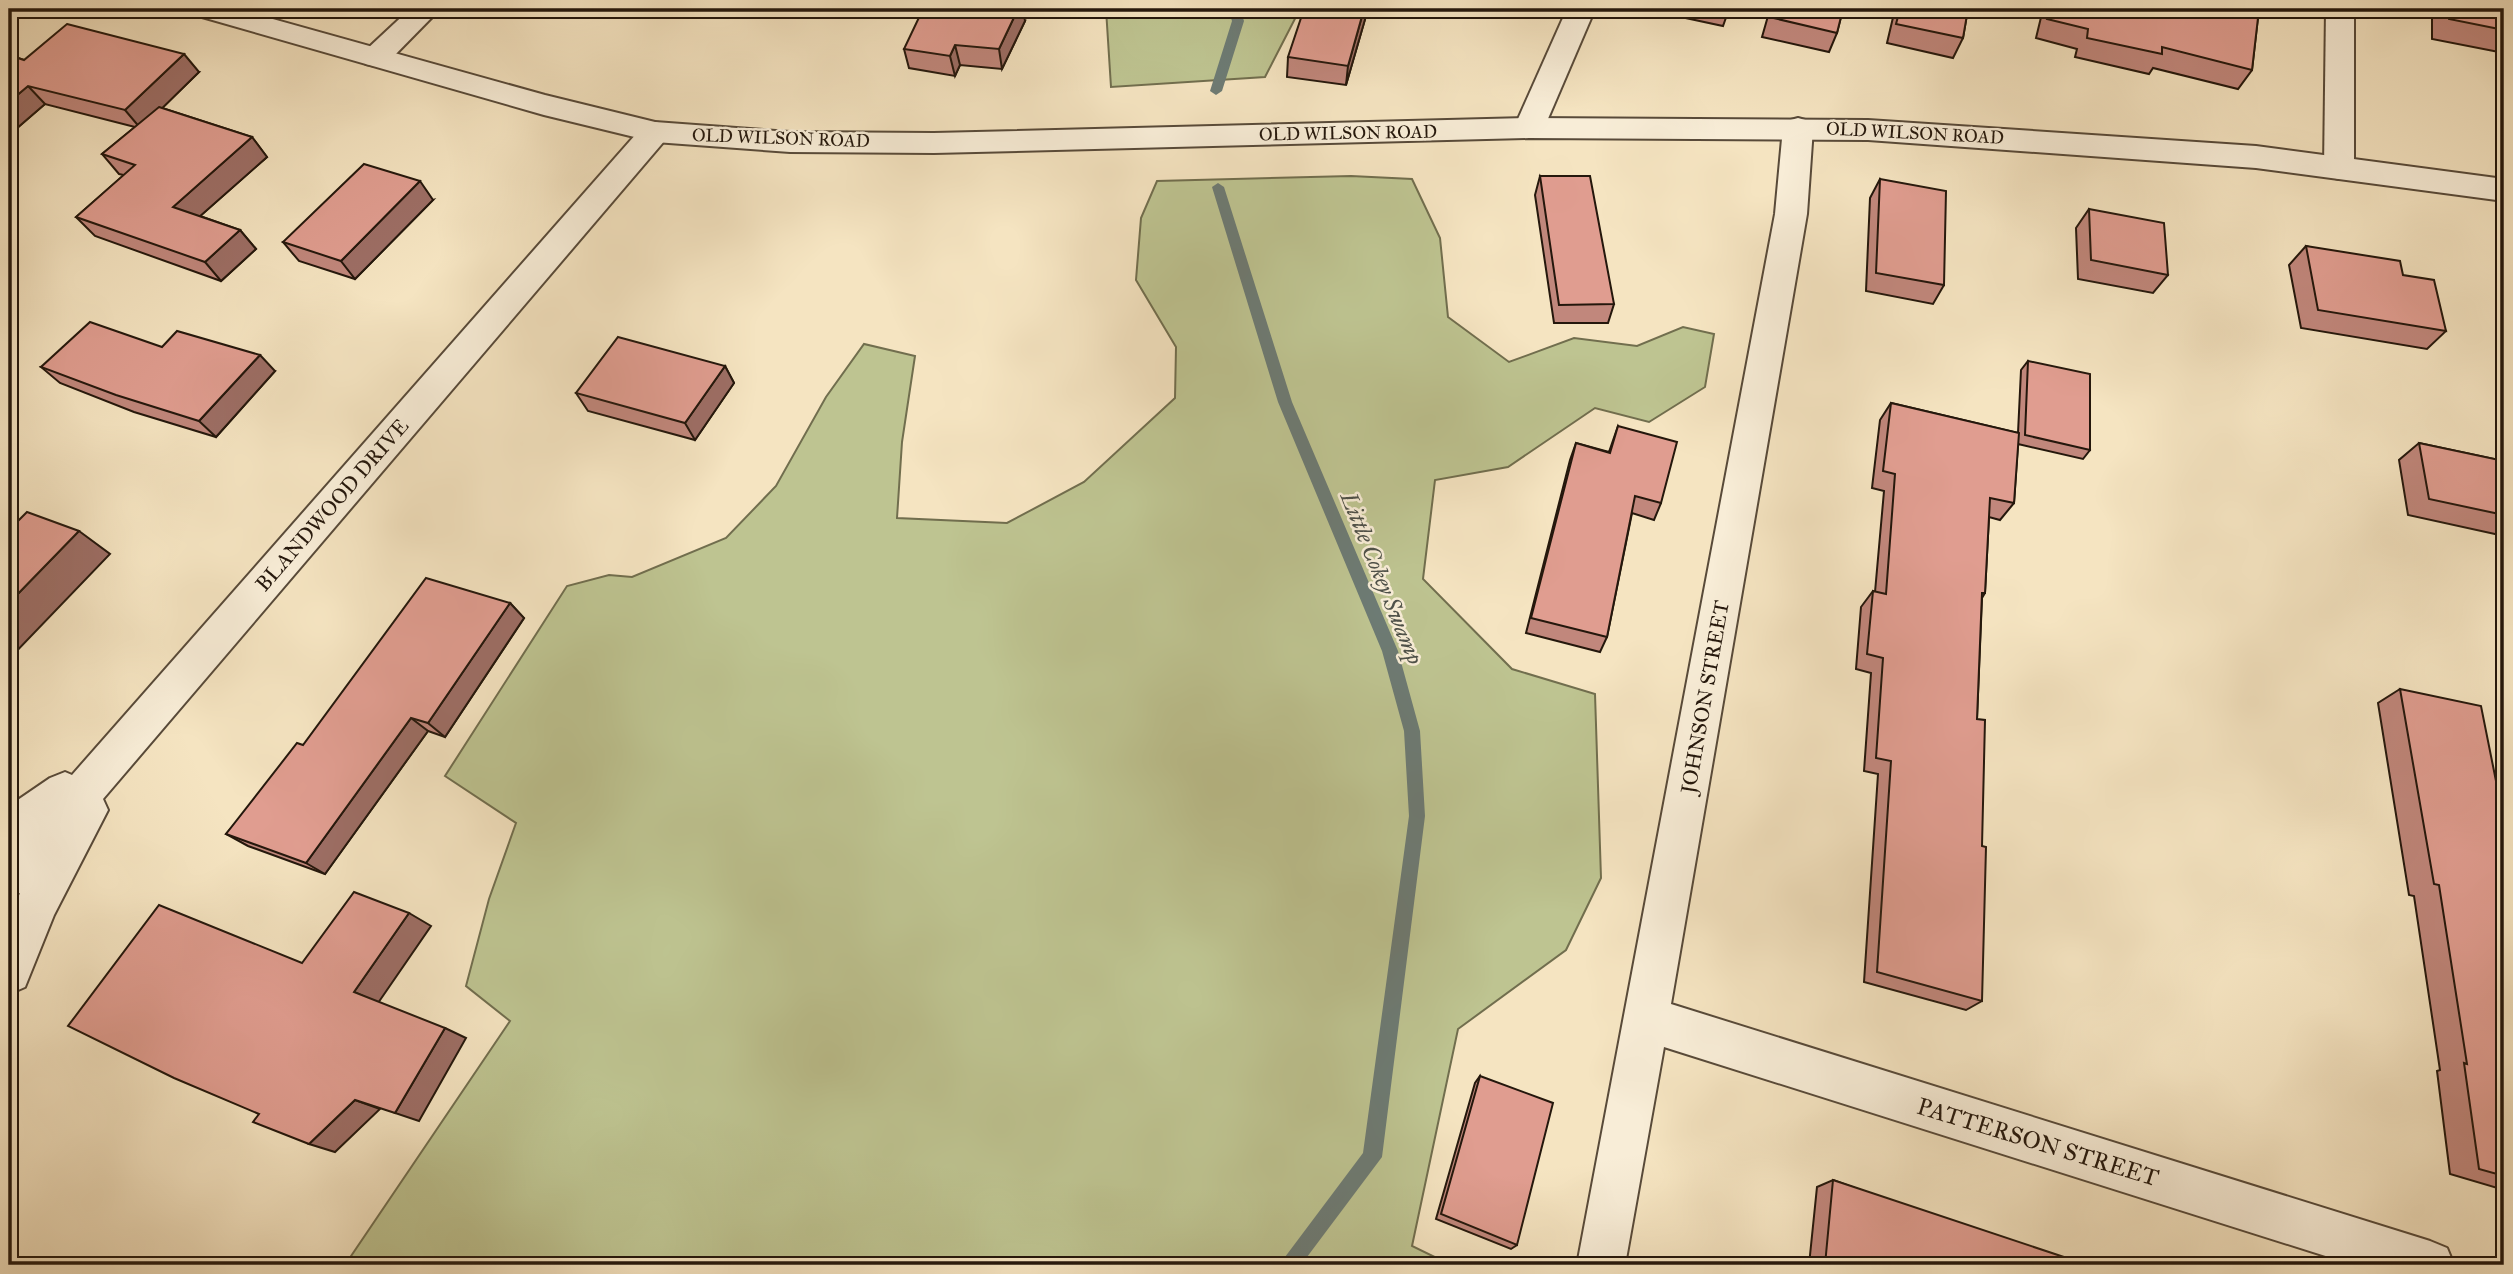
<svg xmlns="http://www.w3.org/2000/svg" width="2513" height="1274" font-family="'IM FELL Great Primer',serif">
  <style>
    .green { fill: #bec491; stroke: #716e4e; stroke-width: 2 }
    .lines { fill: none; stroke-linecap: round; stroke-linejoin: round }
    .stream { fill: #6d7b74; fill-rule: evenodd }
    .minor-casing { stroke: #584a39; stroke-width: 4 }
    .tertiary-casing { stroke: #584a39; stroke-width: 4 }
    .minor { fill: #f8edd7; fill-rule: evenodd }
    .tertiary { fill: #f8edd7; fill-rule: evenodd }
    .wall { fill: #c1877c; stroke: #24170c; stroke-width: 2 }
    .shaded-wall { fill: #9d6e65; stroke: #24170c; stroke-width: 2 }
    .building { fill: #e09d90; stroke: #24170c; stroke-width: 2 }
    .labels { text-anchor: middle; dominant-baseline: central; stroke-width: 5; stroke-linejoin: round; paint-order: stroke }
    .far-street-label { font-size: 18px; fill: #24170c; stroke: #f8edd7 }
    .street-label { font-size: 21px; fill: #24170c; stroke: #f8edd7 }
    .water-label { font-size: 23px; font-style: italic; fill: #4e5149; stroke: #f8edd7 }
    .near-street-label { font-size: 24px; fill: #24170c; stroke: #f8edd7 }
  </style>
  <rect width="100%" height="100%" fill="#f5e4c1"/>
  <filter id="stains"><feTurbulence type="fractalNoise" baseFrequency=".00286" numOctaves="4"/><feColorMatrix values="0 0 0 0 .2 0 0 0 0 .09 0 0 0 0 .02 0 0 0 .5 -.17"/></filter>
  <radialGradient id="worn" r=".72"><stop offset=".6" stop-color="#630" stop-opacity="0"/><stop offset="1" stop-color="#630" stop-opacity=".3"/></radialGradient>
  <g class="green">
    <polygon points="1106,9 1300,9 1265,77 1111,87"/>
    <polygon points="1351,176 1412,179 1440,238 1448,317 1509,362 1574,338 1637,346 1683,327 1714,334 1705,387 1649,422 1595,408 1508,467 1435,480 1423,579 1512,669 1595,694 1601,878 1566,950 1458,1029 1412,1246 1451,1265 345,1265 510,1021 466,986 489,899 516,823 445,776 567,586 609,575 632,577 726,538 776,486 826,397 864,344 915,356 902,442 897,518 1007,523 1084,482 1175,398 1176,347 1136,280 1141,218 1157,181"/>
  </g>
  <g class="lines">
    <g class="stream">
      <polygon points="1228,9 1240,9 1244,21 1222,91 1216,95 1210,91 1232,21"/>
      <polygon points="1218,183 1224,187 1292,402 1398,651 1420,731 1425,816 1382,1157 1301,1265 1279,1265 1363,1153 1409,816 1404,731 1382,651 1278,402 1212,187"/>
    </g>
    <defs>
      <g id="minor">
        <polygon points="410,9 440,9 386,64 376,66 366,64 361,57 366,50"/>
        <polygon points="1567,9 1595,9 1544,128 1540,135 1529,138 1518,135 1514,128"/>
        <polygon points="2326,9 2354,9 2354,168 2350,176 2339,179 2328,176 2324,168"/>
        <polygon points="1798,118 1809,121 1813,128 1807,214 1671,1004 2430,1241 2447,1248 2454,1265 2354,1265 1664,1047 1625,1265 1577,1265 1775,214 1783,128 1787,121"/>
        <polygon points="655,122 666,125 670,132 666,139 103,799 108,810 54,915 25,987 9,994 9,920 20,893 9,897 9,806 50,778 65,772 72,775 644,125"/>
      </g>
      <polygon id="tertiary" points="191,9 237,9 545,95 655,122 790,132 934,133 1529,118 1868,120 2256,146 2504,179 2504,201 2256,168 1868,140 1529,138 934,153 790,152 655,142 544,115 195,15"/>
    </defs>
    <use href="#minor" class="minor-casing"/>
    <use href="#tertiary" class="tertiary-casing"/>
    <use href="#minor" class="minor"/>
    <use href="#tertiary" class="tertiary"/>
  </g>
  <g class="wall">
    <polygon points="1368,9 1346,85 1287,77 1288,57"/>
    <polygon points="1663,9 1729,9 1723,26 1662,13"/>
    <polygon points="1770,9 1843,9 1837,33 1829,52 1762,37"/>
    <polygon points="1895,9 1968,9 1963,38 1953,58 1887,43"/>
    <polygon points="2043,9 2179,9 2183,10 2184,9 2259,9 2252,70 2238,89 2153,68 2149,74 2075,57 2077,49 2036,38"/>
    <polygon points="2432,9 2504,9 2504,53 2432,39"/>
    <polygon points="1025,21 1002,69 960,65 955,76 909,68 904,49"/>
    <polygon points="9,55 24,60 199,72 162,108 252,137 267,157 200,216 240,230 256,249 221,281 95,236 76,217 124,175 119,174 102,154 135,127 45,104 9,135"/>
    <polygon points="1540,176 1614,304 1608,323 1554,323 1535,195"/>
    <polygon points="1880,179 1944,285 1933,304 1866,291 1870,198"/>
    <polygon points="433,200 355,279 299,261 283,242"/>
    <polygon points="2089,209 2168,275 2153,293 2078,279 2076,228"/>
    <polygon points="2306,246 2403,275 2446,331 2427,349 2301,328 2289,265"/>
    <polygon points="162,347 275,371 216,437 134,412 60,383 41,367"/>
    <polygon points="2028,361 2090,450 2083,459 2018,444 2014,503 2000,520 1989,517 1985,593 1982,598 1977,719 1982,846 1982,1001 1966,1010 1864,982 1878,774 1864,771 1871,673 1856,669 1861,607 1873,591 1875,592 1884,491 1872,488 1880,420 1891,403 2018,433 2021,370"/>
    <polygon points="725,366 734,383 695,440 588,411 576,393"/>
    <polygon points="1618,426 1661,503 1654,520 1632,513 1607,637 1600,652 1526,633 1570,460 1576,443 1609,452"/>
    <polygon points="2419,443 2504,461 2504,536 2408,515 2399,460"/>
    <polygon points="510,603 524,618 445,737 428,731 325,874 248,846 226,834 303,745"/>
    <polygon points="2400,689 2504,821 2504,1190 2450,1174 2437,1071 2440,1070 2414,896 2409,895 2378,703"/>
    <polygon points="1480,1076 1517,1245 1511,1249 1436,1219 1475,1083"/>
    <polygon points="1833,1180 2067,1265 1809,1265 1817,1187"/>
  </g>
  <g class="shaded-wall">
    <polygon points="1018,9 1023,9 1025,21 1002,69 999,49"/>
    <polygon points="1364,9 1368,9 1346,85 1348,66"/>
    <polygon points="955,45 960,65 955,76 950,56"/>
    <polygon points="184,54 199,72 141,129 125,110"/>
    <polygon points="28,86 45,104 9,135 9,102"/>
    <polygon points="252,137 267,157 190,225 173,207"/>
    <polygon points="420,181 433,200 355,279 341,261"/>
    <polygon points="240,230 256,249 221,281 205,262"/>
    <polygon points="260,355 275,371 216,437 199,421"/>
    <polygon points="725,366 734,383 695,440 685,423"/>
    <polygon points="79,531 110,554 9,659 9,603"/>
    <polygon points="510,603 524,618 445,737 428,723"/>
    <polygon points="411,718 428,731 325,874 306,863"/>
    <polygon points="409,913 431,926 378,1003 354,992"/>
    <polygon points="445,1028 466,1038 419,1121 395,1113"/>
    <polygon points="355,1100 380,1109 335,1152 309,1144"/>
  </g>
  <g class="building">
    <polygon points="923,9 1018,9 999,49 955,45 950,56 904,49"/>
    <polygon points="1304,9 1364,9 1348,66 1288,57"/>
    <polygon points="1771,9 1843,9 1837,33 1769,17"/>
    <polygon points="1900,9 1968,9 1963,38 1896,24"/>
    <polygon points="2050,9 2179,9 2192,12 2192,9 2259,9 2252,70 2162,47 2162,54 2087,38 2088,29 2047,19"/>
    <polygon points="2449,9 2504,9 2504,30 2449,19"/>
    <polygon points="67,24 184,54 125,110 28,86 9,102 9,55 24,60"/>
    <polygon points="159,107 252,137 173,207 240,230 205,262 76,217 135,165 102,154"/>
    <polygon points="364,164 420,181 341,261 283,242"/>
    <polygon points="1540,176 1590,176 1614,304 1559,305"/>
    <polygon points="1880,179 1946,191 1944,285 1876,273"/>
    <polygon points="2089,209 2164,223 2168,275 2091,260"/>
    <polygon points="2306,246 2400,261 2403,275 2434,280 2446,331 2318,310"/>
    <polygon points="90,322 162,347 177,331 260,355 199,421 116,395 41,367"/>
    <polygon points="618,337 725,366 685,423 576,393"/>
    <polygon points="2028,361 2090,374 2090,450 2025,435"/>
    <polygon points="1891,403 2019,433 2014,503 1990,498 1985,593 1982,593 1977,719 1985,720 1982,846 1986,847 1982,1001 1877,972 1891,761 1876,758 1883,658 1867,654 1873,591 1886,594 1895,474 1883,471"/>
    <polygon points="1618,426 1677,442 1661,503 1635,496 1607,637 1531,618 1576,443 1610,453"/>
    <polygon points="2419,443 2504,461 2504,515 2429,499"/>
    <polygon points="27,512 79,531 9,603 9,530"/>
    <polygon points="426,578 510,603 428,723 411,718 306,863 226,834 297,743 303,745"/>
    <polygon points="2400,689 2481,706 2504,821 2504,1176 2479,1169 2464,1063 2467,1064 2439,885 2434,884"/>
    <polygon points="354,892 409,913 354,992 445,1028 395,1113 355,1100 309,1144 253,1122 259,1114 174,1078 68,1026 159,905 302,963"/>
    <polygon points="1480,1076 1553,1103 1517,1245 1441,1214"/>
    <polygon points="1833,1180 2067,1258 2067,1265 1825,1265"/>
  </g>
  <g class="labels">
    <g class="far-street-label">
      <text transform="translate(1348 133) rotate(-1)">OLD WILSON ROAD</text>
      <text transform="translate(1915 133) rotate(3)">OLD WILSON ROAD</text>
      <text transform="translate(781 138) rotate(2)">OLD WILSON ROAD</text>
    </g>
    <g class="street-label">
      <text transform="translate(332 505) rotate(-49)">BLANDWOOD DRIVE</text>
      <text transform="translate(1705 697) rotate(-80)">JOHNSON STREET</text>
    </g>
    <g class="water-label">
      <text transform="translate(1382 578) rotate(68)">Little Cokey Swamp</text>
    </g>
    <g class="near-street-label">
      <text transform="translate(2038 1142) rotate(17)">PATTERSON STREET</text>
    </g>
  </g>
  <rect width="2513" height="1274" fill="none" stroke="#f5e4c1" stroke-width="35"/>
  <rect x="10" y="10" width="2492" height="1253" fill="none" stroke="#24170c" stroke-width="3.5"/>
  <rect x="18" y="18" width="2478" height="1239" fill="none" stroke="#24170c" stroke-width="2"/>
  <rect width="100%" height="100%" filter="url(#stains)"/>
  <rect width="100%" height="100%" fill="url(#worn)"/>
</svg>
